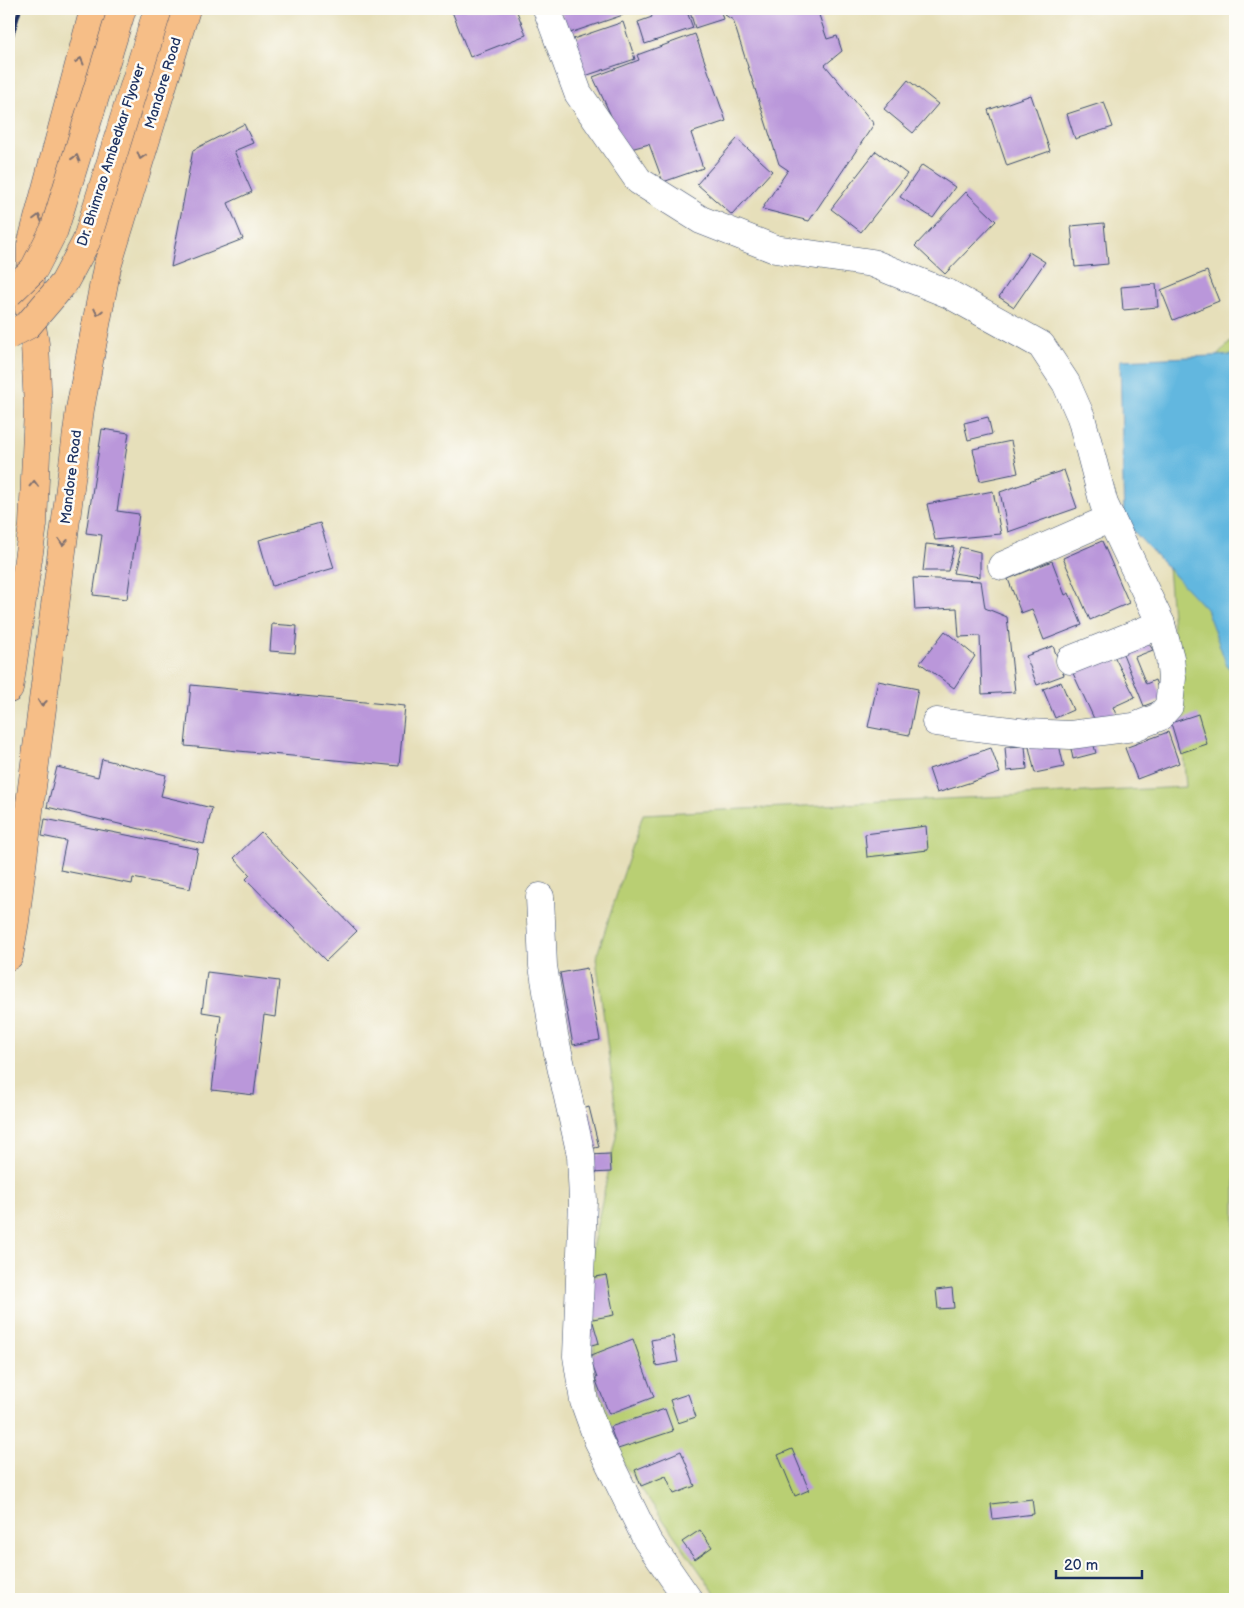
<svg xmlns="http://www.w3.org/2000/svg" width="1244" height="1608" font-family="'Balsamiq Sans',sans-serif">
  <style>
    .green { fill: #b9cf73; stroke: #6a7f68 }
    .water { fill: #62b7df; stroke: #3e739e }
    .building { fill: #ba97da }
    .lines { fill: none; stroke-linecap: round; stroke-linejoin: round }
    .minor-casing { stroke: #39496c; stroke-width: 29 }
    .highway-casing { stroke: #39496c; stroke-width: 29 }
    .minor { stroke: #fff; stroke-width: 28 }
    .highway { stroke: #f6be87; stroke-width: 28 }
    .rail { stroke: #1b2f5e; stroke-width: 4 }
    .major-bridge-casing { stroke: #39496c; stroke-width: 29; stroke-linecap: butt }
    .major-bridge { stroke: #f6be87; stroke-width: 28 }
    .oneway { stroke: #7e6f70 }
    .labels { text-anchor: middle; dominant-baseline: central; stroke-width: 5; stroke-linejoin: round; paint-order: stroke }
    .street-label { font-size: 14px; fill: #1b2f5e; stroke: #fdfcf7 }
  </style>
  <rect width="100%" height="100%" fill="#fdfcf7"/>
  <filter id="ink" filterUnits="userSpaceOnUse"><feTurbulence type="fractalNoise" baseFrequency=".02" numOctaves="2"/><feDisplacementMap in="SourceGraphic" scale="10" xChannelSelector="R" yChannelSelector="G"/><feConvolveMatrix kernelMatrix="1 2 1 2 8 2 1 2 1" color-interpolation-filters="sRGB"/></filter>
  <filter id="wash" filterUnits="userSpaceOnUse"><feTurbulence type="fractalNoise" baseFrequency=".0096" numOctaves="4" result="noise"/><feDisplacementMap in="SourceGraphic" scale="20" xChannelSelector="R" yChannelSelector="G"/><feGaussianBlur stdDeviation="1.12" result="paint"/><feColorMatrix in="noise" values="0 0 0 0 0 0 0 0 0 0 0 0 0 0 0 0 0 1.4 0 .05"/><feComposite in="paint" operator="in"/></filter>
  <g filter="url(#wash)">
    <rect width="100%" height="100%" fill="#e6dfba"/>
    <polygon class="green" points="1235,337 1235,1599 719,1599 599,1429 589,1262 618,1127 596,958 643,814 1186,787 1156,420"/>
    <polygon class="water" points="1235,355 1235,678 1226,663 1206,609 1124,521 1120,360"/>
    <g id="blocks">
      <g class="building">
        <polygon points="451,9 516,9 526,35 470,57"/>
        <polygon points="560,9 620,9 623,15 567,34"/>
        <polygon points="649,9 686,9 693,28 645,44 638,22 652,17"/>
        <polygon points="689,9 720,9 723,19 695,28"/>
        <polygon points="732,9 817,9 827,39 837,36 842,51 825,65 874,124 809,221 762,209 788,170 779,164 733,20 725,15"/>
        <polygon points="623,22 635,59 585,76 573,39"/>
        <polygon points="695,34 726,121 691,133 703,168 663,182 649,144 627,150 593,77 639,60 637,55"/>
        <polygon points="908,80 938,104 913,133 884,109"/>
        <polygon points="1031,95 1050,151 1007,166 988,110"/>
        <polygon points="1104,102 1113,127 1075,139 1067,114"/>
        <polygon points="244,124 253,143 234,151 252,192 228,203 243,239 171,267 193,150"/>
        <polygon points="737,139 772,171 732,215 697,184"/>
        <polygon points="876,151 907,174 861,232 831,209"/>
        <polygon points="922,165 955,187 933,218 900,197"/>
        <polygon points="966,192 996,221 945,274 915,246"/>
        <polygon points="1104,223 1108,264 1075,267 1071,226"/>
        <polygon points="1029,252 1045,262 1014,307 999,297"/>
        <polygon points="1207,271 1219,301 1173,320 1161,290"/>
        <polygon points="1156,284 1158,307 1123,310 1121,287"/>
        <polygon points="988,417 992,434 968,440 964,423"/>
        <polygon points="102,429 129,433 117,511 139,514 127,599 93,595 102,535 86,533"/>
        <polygon points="1011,441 1018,473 980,481 973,449"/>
        <polygon points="1064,470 1077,508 1008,532 1000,492"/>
        <polygon points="993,491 1001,534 935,540 927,504"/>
        <polygon points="320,523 334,568 272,586 259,540"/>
        <polygon points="1102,541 1129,603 1090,620 1063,558"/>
        <polygon points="926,544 954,547 948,571 923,571"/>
        <polygon points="960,547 980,552 980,577 953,573"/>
        <polygon points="1052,561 1065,595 1069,593 1082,625 1044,640 1032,609 1021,613 1008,579"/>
        <polygon points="913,578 981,581 985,608 1007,617 1015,692 982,694 980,636 959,637 957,608 915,610"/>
        <polygon points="272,624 297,626 295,653 270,651"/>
        <polygon points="945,631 975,656 954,688 920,663"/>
        <polygon points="1145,638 1153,650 1135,657 1146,684 1155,680 1162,699 1144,706 1121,649"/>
        <polygon points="1053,646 1064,675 1037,685 1026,656"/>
        <polygon points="1112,652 1135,697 1113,707 1119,722 1097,725 1071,669"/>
        <polygon points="878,681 918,689 909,735 868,727"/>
        <polygon points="1061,682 1073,710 1055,718 1043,689"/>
        <polygon points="191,685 405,706 399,766 185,746"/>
        <polygon points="1198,714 1207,744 1180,753 1171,723"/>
        <polygon points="1168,732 1179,763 1137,779 1125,748"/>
        <polygon points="1092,739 1096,753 1073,759 1070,744"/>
        <polygon points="1058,740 1064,767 1035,773 1029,747"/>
        <polygon points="1025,746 1027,769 1007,771 1005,747"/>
        <polygon points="991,748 1000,773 937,793 929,769"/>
        <polygon points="102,759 166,775 161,796 212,808 204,844 47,807 57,767 98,777"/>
        <polygon points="45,819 198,849 190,889 133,878 132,884 60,870 66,841 42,836"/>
        <polygon points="926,826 928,850 867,857 865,834"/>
        <polygon points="261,832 357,931 326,961 246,879 250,875 234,858"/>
        <polygon points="587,968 600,1040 573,1045 560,973"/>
        <polygon points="207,972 279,981 275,1017 264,1015 254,1095 212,1090 221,1015 202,1012"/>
        <polygon points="589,1107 599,1147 586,1150 576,1111"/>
        <polygon points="610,1154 611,1172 590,1173 589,1155"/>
        <polygon points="606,1275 614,1315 593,1319 585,1279"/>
        <polygon points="952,1288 954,1308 938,1309 936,1290"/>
        <polygon points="593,1322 599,1343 584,1347 578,1326"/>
        <polygon points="673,1336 678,1362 656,1366 651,1340"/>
        <polygon points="633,1339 654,1397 609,1414 595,1378 597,1378 589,1356"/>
        <polygon points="688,1394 696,1417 678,1423 670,1400"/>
        <polygon points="665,1409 673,1431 618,1449 610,1427"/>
        <polygon points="792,1449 809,1490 795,1496 778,1455"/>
        <polygon points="681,1451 695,1486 674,1494 666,1476 641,1486 635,1470"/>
        <polygon points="1032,1499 1034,1514 993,1519 991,1504"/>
        <polygon points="700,1530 712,1547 695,1559 682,1542"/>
      </g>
    </g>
  </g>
  <g filter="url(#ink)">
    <use href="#blocks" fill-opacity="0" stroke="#39496c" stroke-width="1"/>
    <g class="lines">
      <defs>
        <g id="minor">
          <polyline points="547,9 578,93 639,181 701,220 775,249 872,263 949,294 1041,345 1066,383 1081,417 1104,504 1161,624 1170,658 1172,678 1169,706 1159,717 1134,727 1070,735 1027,733 936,722"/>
          <polyline points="1002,566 1111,518"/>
          <polyline points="1070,660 1161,624"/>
          <polyline points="540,897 543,966 554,1035 581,1155 583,1201 577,1356 584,1401 598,1440 647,1540 688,1599"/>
        </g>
        <g id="highway">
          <polyline points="9,689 33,525 38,408 35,344 29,309 31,245 94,9"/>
          <polyline points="9,956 15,921 80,409 107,267 186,9"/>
        </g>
      </defs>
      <use href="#minor" class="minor-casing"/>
      <use href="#highway" class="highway-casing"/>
      <use href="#minor" class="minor"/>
      <use href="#highway" class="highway"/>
      <polyline class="rail" points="9,46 20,9"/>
      <defs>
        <g id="major-bridge">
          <polyline points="9,293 34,269 54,230 122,9"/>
          <polyline points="9,335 28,325 64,283 86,242 158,9"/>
        </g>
      </defs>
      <use href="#major-bridge" class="major-bridge-casing"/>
      <use href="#major-bridge" class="major-bridge"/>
    </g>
    <defs><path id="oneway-chevron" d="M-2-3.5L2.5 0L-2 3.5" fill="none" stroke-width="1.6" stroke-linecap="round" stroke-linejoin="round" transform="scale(1.25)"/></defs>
    <g class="oneway">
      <use href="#oneway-chevron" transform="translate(80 61) rotate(-75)"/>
      <use href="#oneway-chevron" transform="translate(141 156) rotate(107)"/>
      <use href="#oneway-chevron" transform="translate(76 158) rotate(-73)"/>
      <use href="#oneway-chevron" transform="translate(38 218) rotate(-75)"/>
      <use href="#oneway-chevron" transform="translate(98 312) rotate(102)"/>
      <use href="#oneway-chevron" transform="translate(34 484) rotate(-88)"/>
      <use href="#oneway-chevron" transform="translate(63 542) rotate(97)"/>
      <use href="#oneway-chevron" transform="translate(42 703) rotate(97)"/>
    </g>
  </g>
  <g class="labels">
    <g class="street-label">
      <text transform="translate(163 83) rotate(-73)">Mandore Road</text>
      <text transform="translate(111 155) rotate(-72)">Dr. Bhimrao Ambedkar Flyover</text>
      <text transform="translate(71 477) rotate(-83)">Mandore Road</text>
    </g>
  </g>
  <rect width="1244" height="1608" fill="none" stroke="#fdfcf7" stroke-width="30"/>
  <path d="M1056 1570v8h86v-8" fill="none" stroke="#1b2f5e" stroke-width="2.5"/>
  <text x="1064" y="1570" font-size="15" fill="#1b2f5e" stroke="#fdfcf7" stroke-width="4" paint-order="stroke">20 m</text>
</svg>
